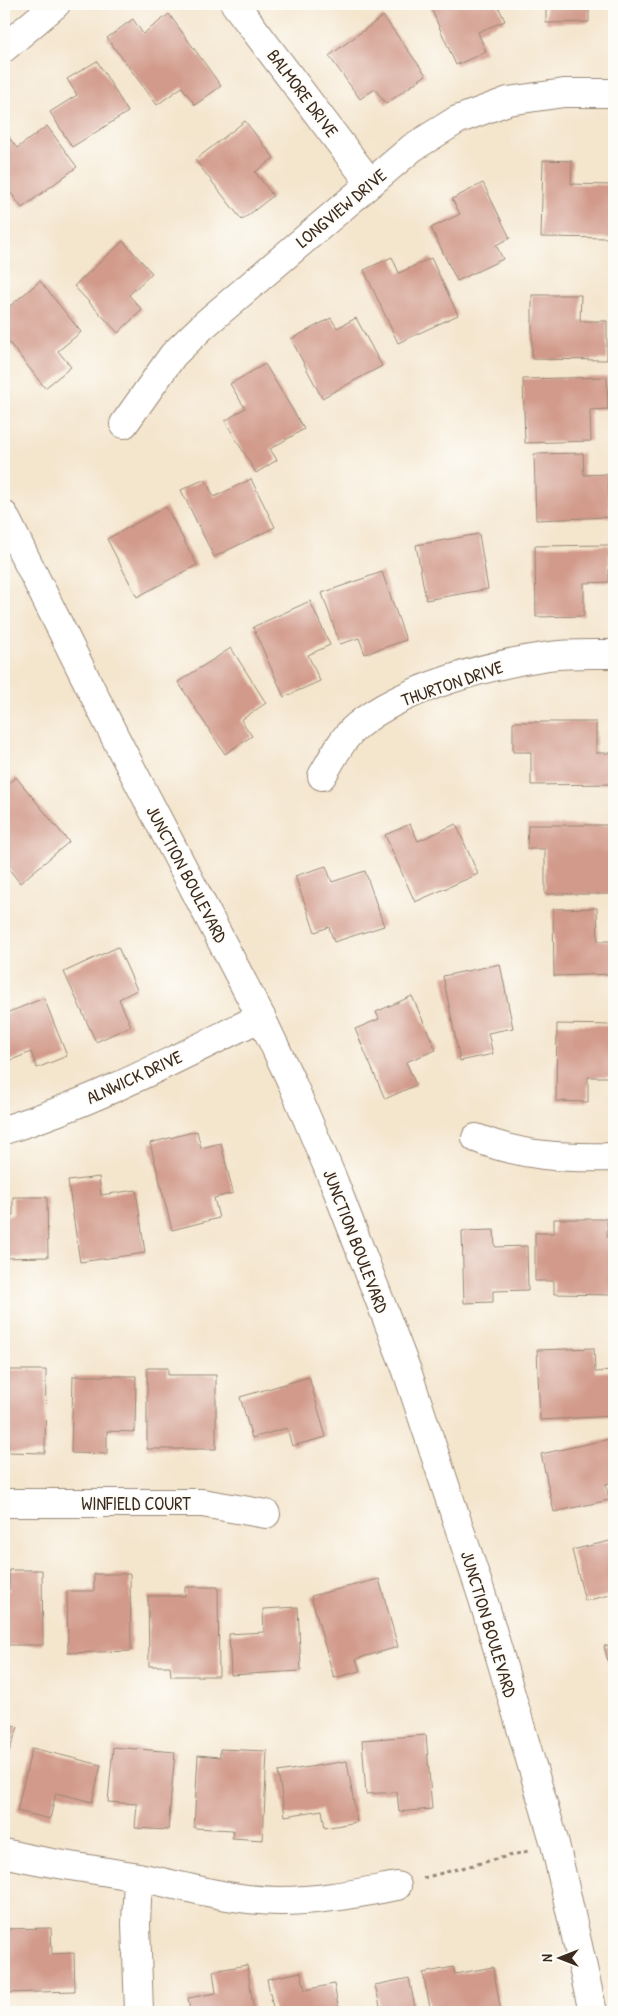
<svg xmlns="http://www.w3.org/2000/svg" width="618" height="2016" font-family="'Patrick Hand',sans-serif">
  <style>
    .building { fill: #d19a8a }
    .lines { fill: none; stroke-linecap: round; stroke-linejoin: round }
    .minor-casing { stroke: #988876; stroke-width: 30 }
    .major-casing { stroke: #988876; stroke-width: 30 }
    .path { stroke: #988876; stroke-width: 3; stroke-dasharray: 4 4; stroke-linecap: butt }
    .minor { stroke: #fff; stroke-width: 28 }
    .major { stroke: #fff; stroke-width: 28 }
    .labels { text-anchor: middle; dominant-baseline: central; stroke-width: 4; stroke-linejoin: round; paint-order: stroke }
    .street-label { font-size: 18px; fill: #3b2a1e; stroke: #fdfcf7 }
  </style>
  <rect width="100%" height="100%" fill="#fdfcf7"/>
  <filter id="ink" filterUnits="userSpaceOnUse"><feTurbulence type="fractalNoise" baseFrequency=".02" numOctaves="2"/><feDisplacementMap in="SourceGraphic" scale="10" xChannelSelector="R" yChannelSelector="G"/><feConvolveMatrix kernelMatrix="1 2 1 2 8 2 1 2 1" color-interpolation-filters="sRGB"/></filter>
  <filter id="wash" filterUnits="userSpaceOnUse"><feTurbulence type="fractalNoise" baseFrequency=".0096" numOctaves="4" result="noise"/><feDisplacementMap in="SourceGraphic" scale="20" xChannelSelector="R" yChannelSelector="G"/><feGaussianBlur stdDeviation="1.12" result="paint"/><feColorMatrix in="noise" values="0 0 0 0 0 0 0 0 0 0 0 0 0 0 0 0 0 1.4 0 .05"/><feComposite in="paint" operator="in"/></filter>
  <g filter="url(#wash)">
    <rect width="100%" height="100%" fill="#f4e5cd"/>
    <g id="blocks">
      <g class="building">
        <polygon points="429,4 497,4 505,21 478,32 486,52 456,65"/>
        <polygon points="546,4 589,4 589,22 546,23"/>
        <polygon points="169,14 221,86 195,105 182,87 157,105 107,38 133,19 143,34"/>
        <polygon points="383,16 426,75 386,104 375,89 360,99 329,56"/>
        <polygon points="97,61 128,112 72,147 50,112 77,95 67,79"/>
        <polygon points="245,121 274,158 255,172 273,196 242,220 195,160"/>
        <polygon points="47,126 77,167 22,208 4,184 4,131 17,148"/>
        <polygon points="543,160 572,161 571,184 612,185 611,238 541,237"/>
        <polygon points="483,183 510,238 496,245 503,259 457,281 431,228 460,214 452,199"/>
        <polygon points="123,241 152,273 129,295 142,310 118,333 74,286"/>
        <polygon points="392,257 399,273 431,258 458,315 398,343 364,270"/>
        <polygon points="40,281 81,332 58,351 71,367 45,388 4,336 4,311"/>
        <polygon points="532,295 581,295 580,321 607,321 607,360 532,359"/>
        <polygon points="331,318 337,328 356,318 382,366 322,398 291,339"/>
        <polygon points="265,364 304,429 270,449 277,460 256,473 225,421 245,408 230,384"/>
        <polygon points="607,377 608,409 590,410 591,441 525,443 523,379"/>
        <polygon points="583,453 584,475 608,474 610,517 536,520 534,454"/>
        <polygon points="205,479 214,497 251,479 275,527 214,557 181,490"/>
        <polygon points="166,507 197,565 137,597 107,539"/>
        <polygon points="479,534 488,589 426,600 416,545"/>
        <polygon points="609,545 609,582 584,583 584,616 536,617 535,546"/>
        <polygon points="382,572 406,640 365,654 359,638 340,644 322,593"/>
        <polygon points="310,601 330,645 308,655 320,681 284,697 253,627"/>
        <polygon points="231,648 266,703 241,720 252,736 225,754 178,682"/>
        <polygon points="513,722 596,722 596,753 614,753 614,784 531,785 531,752 513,752"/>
        <polygon points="16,777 69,842 20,883 4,863 4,787"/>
        <polygon points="410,824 418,841 456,824 478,874 415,902 385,835"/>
        <polygon points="528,825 614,825 614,894 545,894 545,849 527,849"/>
        <polygon points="326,866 332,882 365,871 384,926 334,942 329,927 315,932 295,876"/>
        <polygon points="597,908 598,941 614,941 614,974 554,976 553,909"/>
        <polygon points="118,947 137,990 119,999 131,1026 96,1042 64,972"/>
        <polygon points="500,964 513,1028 488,1033 493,1054 460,1061 443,976"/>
        <polygon points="412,996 436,1050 406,1062 416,1085 385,1099 355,1029 379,1019 376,1012"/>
        <polygon points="44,998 67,1056 37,1068 31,1052 4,1063 4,1014"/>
        <polygon points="557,1024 614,1025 614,1077 588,1077 588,1102 556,1101"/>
        <polygon points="197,1131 201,1148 221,1143 233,1193 214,1198 219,1218 172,1230 150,1143"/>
        <polygon points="99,1177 101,1195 136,1190 145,1253 80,1262 68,1181"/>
        <polygon points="13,1197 47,1197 48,1257 4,1258 4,1216 13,1215"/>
        <polygon points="554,1219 607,1219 607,1237 614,1237 614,1295 554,1294 554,1281 535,1281 535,1233 554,1233"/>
        <polygon points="494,1230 495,1247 527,1246 528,1290 493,1291 493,1302 464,1303 462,1231"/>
        <polygon points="594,1348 595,1372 614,1371 614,1416 540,1420 537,1350"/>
        <polygon points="147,1368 168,1368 168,1375 216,1375 216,1449 147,1449"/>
        <polygon points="4,1370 46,1370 45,1453 8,1452 8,1432 4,1432"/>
        <polygon points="73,1376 136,1376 135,1432 107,1431 107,1454 71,1453"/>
        <polygon points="309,1377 326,1437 292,1446 287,1428 252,1438 240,1397"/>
        <polygon points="614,1438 614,1482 606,1484 609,1500 554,1512 541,1454"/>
        <polygon points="614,1540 614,1594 585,1601 572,1550"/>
        <polygon points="9,1570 42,1570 43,1645 4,1645 4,1590 9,1590"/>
        <polygon points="94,1574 130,1574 131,1651 68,1653 67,1591 94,1591"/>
        <polygon points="379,1579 398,1647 356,1659 360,1671 334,1678 311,1596"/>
        <polygon points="185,1587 218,1587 219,1676 171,1676 170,1666 149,1666 148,1596 185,1596"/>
        <polygon points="298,1607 301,1671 231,1675 229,1634 264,1632 263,1609"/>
        <polygon points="614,1644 614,1685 604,1646"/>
        <polygon points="4,1722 18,1727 4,1765"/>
        <polygon points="426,1735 432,1809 399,1812 397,1792 366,1794 362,1740"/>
        <polygon points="113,1747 175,1752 168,1830 135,1828 137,1804 108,1802"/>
        <polygon points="32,1748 101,1765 92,1802 56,1793 50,1819 17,1811"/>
        <polygon points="220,1749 267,1751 263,1840 232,1838 233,1830 194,1828 198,1755 220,1757"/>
        <polygon points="347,1761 357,1822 325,1828 322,1810 285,1816 278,1772"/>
        <polygon points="51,1928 52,1954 74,1953 75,1991 4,1993 4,1929"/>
        <polygon points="247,1965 254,2012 190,2012 188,1998 216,1993 213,1971"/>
        <polygon points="453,1967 455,1974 493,1967 501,2012 431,2012 423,1973"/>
        <polygon points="301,1972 305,1990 334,1984 339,2012 274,2012 267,1979"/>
        <polygon points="409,1978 416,2012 354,2012 380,2006 375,1985"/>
      </g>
    </g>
  </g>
  <g filter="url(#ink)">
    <use href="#blocks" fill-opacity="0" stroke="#988876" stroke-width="1"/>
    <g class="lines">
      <defs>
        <g id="minor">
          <polyline points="235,4 370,183"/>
          <polyline points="4,48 56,4"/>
          <polyline points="124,424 173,355 204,325 412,148 457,120 508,101 564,93 614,93"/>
          <path d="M322,776C332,759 342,738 357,726C402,688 492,664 549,656C570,653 593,654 614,654"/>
          <path d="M4,1130C93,1103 177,1058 261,1017"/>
          <path d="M476,1138C524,1157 564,1158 614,1157"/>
          <polyline points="4,1503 202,1503 266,1514"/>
          <path d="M4,1853C48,1864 93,1869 138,1877C185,1886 232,1901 280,1901C320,1901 358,1893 397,1886"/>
          <polyline points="138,1877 136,1924 139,2012"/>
        </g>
        <polyline id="major" points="4,515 118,743 261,1017 292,1083 334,1182 407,1371 483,1599 555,1844 593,2012"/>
      </defs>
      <use href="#minor" class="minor-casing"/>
      <use href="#major" class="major-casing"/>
      <polyline class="path" points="423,1878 528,1851"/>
      <use href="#minor" class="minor"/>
      <use href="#major" class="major"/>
    </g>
  </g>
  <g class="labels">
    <g class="street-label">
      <text transform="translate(303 93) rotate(53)">BALMORE DRIVE</text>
      <text transform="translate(341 208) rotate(-40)">LONGVIEW DRIVE</text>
      <text transform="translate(452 683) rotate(-19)">THURTON DRIVE</text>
      <text transform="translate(187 874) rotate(62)">JUNCTION BOULEVARD</text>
      <text transform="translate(134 1077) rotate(-25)">ALNWICK DRIVE</text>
      <text transform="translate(356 1241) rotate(69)">JUNCTION BOULEVARD</text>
      <text x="136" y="1503">WINFIELD COURT</text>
      <text transform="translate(489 1624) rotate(73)">JUNCTION BOULEVARD</text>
    </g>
  </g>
  <rect width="618" height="2016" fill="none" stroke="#fdfcf7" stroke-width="20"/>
  <g transform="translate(560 1958) rotate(270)" stroke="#fdfcf7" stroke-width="4" paint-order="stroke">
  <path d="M0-4L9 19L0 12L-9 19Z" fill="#3b2a1e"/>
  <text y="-8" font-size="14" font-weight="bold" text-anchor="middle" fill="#3b2a1e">N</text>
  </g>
</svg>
